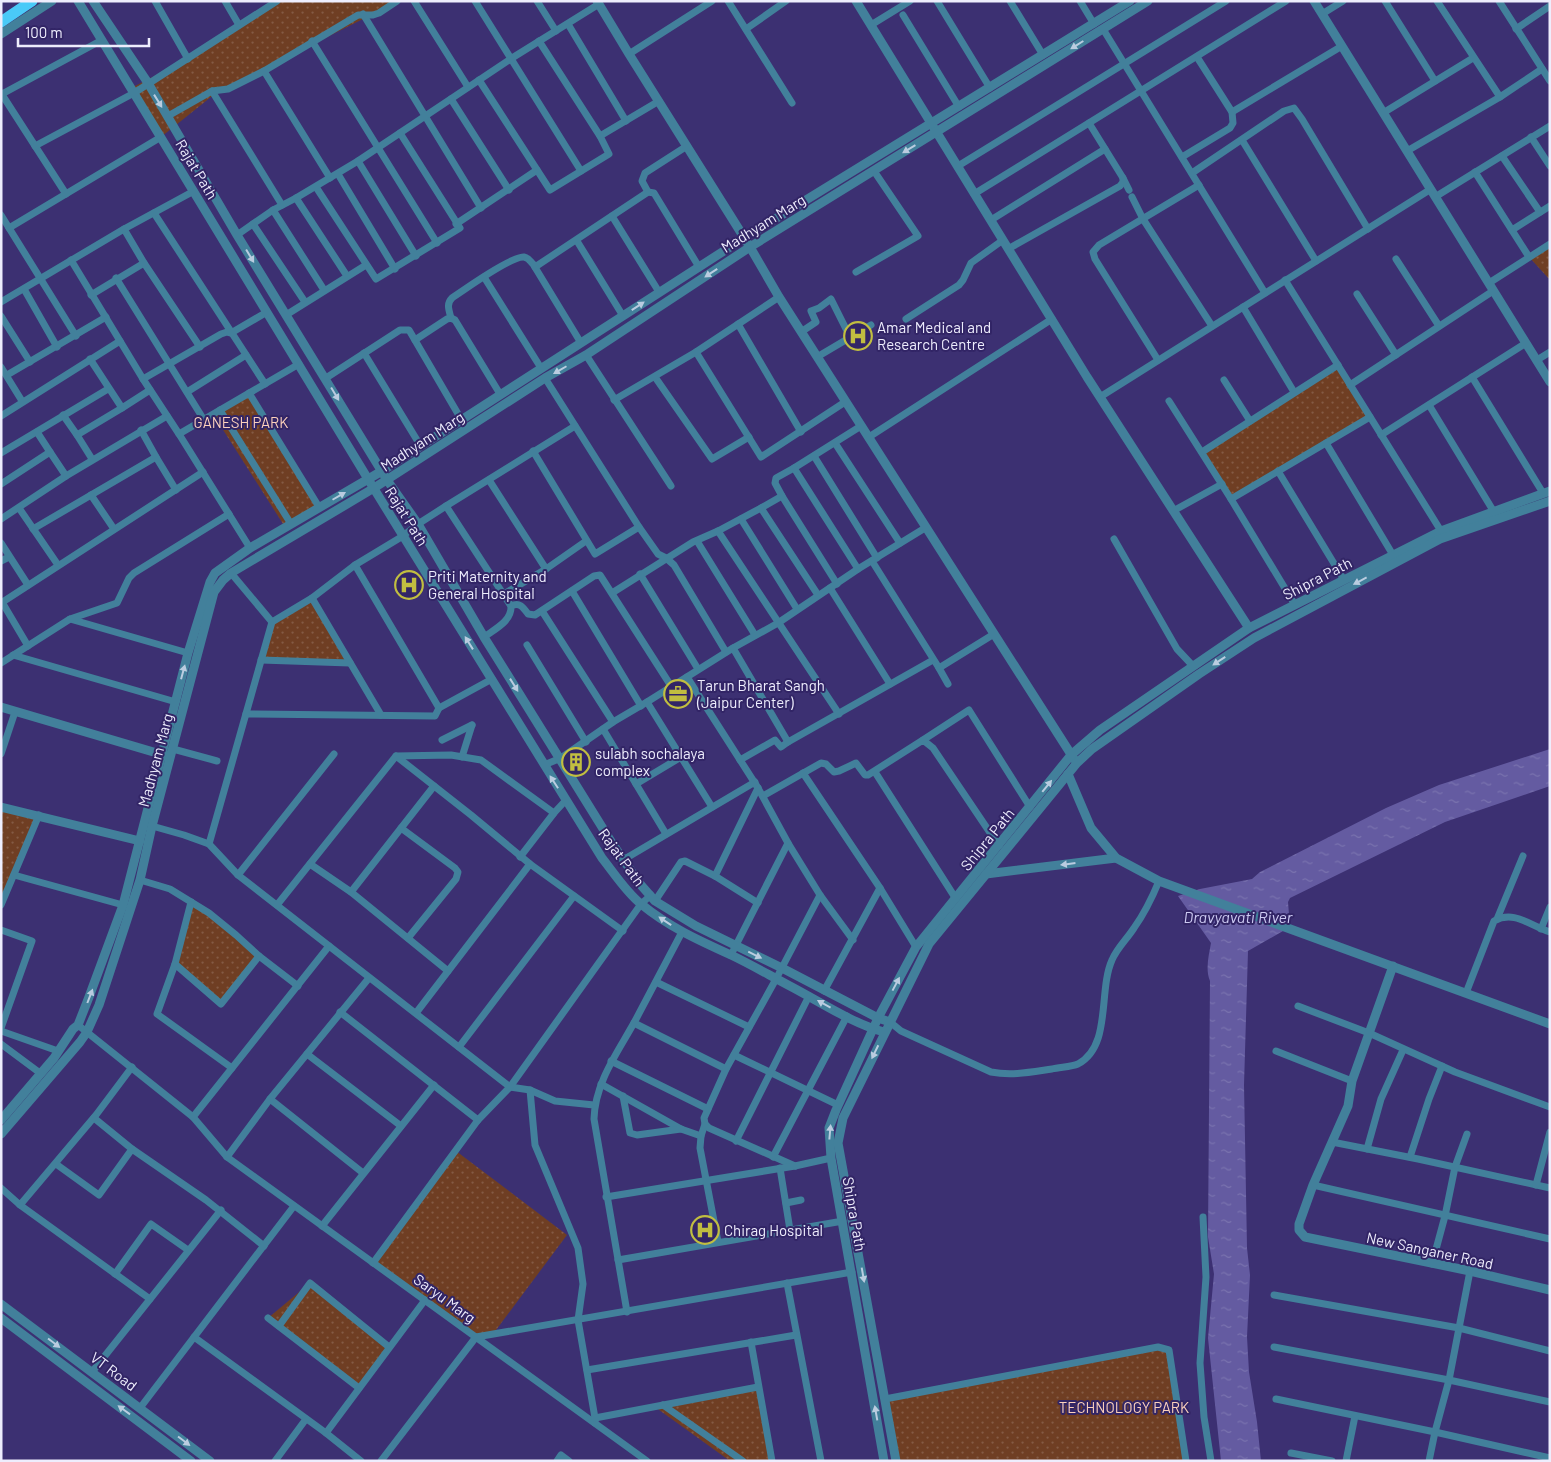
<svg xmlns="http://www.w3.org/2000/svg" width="1551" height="1462" font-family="Barlow,sans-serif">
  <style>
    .park { fill: url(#park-dots) }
    .water { fill: url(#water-ripples) }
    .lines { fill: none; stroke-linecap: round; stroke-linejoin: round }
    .minor { stroke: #42809b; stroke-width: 7 }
    .tertiary { stroke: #42809b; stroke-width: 9 }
    .trunk { stroke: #4acaf8; stroke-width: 11 }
    .oneway { fill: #bacce0 }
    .labels { text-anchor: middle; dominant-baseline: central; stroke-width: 4; stroke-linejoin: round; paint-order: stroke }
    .street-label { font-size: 15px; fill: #eeedfd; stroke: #322566 }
    .poi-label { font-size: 15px; fill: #eeedfd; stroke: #322566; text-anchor: start }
    .park-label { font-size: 15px; fill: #fcd1bc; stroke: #322566 }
    .water-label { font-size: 16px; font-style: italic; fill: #cdcaf2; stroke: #322566 }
  </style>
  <defs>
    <pattern id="park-dots" width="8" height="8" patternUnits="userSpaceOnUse" patternTransform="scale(1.25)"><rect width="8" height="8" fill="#6f3e23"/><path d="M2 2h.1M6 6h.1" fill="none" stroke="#845a44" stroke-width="1.8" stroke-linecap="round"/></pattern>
    <pattern id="water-ripples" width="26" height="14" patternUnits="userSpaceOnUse" patternTransform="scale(1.25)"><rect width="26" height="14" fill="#645ba1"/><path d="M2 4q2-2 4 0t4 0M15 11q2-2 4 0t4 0" fill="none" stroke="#7a73af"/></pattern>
  </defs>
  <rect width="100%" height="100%" fill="#3c3072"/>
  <g class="park">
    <polygon points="277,1 394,1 365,18 216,93 161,137 131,88 188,59"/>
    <polygon points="1550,244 1550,280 1529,257"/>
    <polygon points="1338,365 1370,417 1231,499 1202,452"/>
    <polygon points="247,394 318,508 285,527 213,414"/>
    <polygon points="312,598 350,663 261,660 272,622"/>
    <polygon points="1,807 39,815 1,905"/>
    <polygon points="191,902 259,956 221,1004 175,964"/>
    <polygon points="456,1151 567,1235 493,1334 476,1337 373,1263"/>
    <polygon points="310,1283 389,1347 359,1388 268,1318"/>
    <polygon points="1158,1347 1169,1350 1186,1461 896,1461 885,1399"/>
    <polygon points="758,1387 772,1461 730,1461 655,1407"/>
  </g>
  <path class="water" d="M1550,749V786L1445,822L1290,898L1288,902L1290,927L1248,951L1244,1085L1247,1248L1250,1275L1247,1337L1249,1372L1257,1422L1261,1461H1221L1208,1338L1214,1274L1208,1237L1210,981C1205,969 1209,955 1211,943L1178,896L1200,889L1252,879L1260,872L1386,808L1439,785Z"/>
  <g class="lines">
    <g class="minor">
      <polyline points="155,1 188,59"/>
      <polyline points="225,1 239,25"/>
      <polyline points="414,1 468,87"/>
      <polyline points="475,1 581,171"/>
      <polyline points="537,1 556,31"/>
      <polyline points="728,1 792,103"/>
      <polyline points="937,1 990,88"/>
      <polyline points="1010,1 1043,55"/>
      <polyline points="1080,1 1094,24"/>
      <polyline points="1385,1 1435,81"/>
      <polyline points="1437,1 1500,97"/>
      <polyline points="1499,1 1550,81"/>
      <polyline points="363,14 481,208"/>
      <polyline points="1322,14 1343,1"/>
      <polyline points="903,15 959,107"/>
      <polyline points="568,24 626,121"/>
      <polyline points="871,25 910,1"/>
      <polyline points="746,29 786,1"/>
      <polyline points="1103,29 1265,293"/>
      <polyline points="1516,29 1550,6"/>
      <polyline points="312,41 437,243"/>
      <polyline points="629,54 712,1"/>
      <polyline points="264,71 330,178"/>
      <polyline points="479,80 550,190 609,154 600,136 539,41"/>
      <polyline points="212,91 282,205"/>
      <polyline points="1,93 66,194"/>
      <polyline points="2,94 102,40"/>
      <polyline points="451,99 509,190"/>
      <polyline points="1232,112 1342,46"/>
      <polyline points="1383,113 1473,58"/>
      <polyline points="168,116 205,95 212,91 228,89 264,71 358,15 373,15 379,13 397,1"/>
      <polyline points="600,136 659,101"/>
      <polyline points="1531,137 1550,166"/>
      <polyline points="1242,140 1316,261"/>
      <polyline points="35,146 134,93 277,1"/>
      <polyline points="1407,151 1500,97 1542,69"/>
      <polyline points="1502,156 1540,212"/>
      <polyline points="1182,157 1230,128 1233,123 1232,112 1197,57"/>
      <polyline points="358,161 416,256"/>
      <polyline points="958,166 1226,1"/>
      <polyline points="1475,172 1529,257"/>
      <polyline points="1192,173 1284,111 1294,108 1302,119 1368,229"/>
      <polyline points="338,174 395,269"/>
      <polyline points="1123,178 1129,190"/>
      <polyline points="316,187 376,279 460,228 400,133"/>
      <polyline points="648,192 642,181 645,173 687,146"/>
      <polyline points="974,194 1286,1"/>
      <polyline points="1132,197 1143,219 1212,326"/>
      <polyline points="1435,197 1550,126"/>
      <polyline points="296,198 347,276"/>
      <polyline points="273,210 324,290"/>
      <polyline points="154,213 265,384"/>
      <polyline points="1,215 76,336"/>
      <polyline points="612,216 659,292"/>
      <polyline points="991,220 1105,149"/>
      <polyline points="253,224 305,302"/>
      <polyline points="456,224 537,170"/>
      <polyline points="9,228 161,137"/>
      <polyline points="124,229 144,263 200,347"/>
      <polyline points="1512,230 1550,206"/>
      <polyline points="237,235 273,210 296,198 358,161 512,58 599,4"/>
      <polyline points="577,241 623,316"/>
      <polyline points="1008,249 1120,186 1123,182 1123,178 1089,123"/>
      <polyline points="1396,259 1439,326"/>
      <polyline points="71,260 143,379 179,434 250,548"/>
      <polyline points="535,267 648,192 654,193 699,267"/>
      <polyline points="856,272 918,236 874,171"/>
      <polyline points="484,277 541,368"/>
      <polyline points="116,278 204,420"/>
      <polyline points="1285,280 1441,531"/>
      <polyline points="1489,283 1550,244"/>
      <polyline points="24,289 57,347"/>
      <polyline points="1357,294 1396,355"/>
      <polyline points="91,295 144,263"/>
      <polyline points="1,302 124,229 194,191"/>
      <polyline points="1243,307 1294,392"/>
      <polyline points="286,315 366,265"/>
      <polyline points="1,316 30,362"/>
      <path d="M451,318C449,310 446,304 452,298C465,289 511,256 524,257C529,258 530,261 533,264L581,343"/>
      <polyline points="906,319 959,285 963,280 971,263 1003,240"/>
      <polyline points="738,324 801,432"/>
      <polyline points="801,332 816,322 811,311 819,308 831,299 850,337"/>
      <polyline points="415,340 447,319 451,318 455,320 500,394"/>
      <polyline points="696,352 761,457 845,402"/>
      <polyline points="364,353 420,445"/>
      <polyline points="586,355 671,486"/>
      <polyline points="817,357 871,325"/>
      <polyline points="90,359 122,408 150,390"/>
      <polyline points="1158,360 1095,259 1093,252 1099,245 1199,185"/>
      <polyline points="1537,360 1550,352"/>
      <polyline points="1,367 22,401"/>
      <polyline points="7,375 106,317"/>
      <polyline points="655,377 712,459 749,437"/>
      <polyline points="1472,377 1543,493"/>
      <polyline points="326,378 400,330 409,330 461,419"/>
      <polyline points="545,378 639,527 658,554 666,558 674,565 726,652"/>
      <polyline points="143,379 221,334 227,332 231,333 267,312"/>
      <polyline points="1224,380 1250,421"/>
      <polyline points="1350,385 1493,291"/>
      <polyline points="187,392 246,355"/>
      <polyline points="249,393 319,507"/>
      <polyline points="1100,397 1431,189"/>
      <polyline points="614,400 696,352 779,297"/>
      <polyline points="1169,401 1231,499 1295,605"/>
      <polyline points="1429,405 1494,512"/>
      <polyline points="220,410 291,524"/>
      <polyline points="63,415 77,435 122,408"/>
      <polyline points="1,416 120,341"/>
      <polyline points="141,430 156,457"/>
      <polyline points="179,434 299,364"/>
      <polyline points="77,435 92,459"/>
      <polyline points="1381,435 1526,343"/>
      <polyline points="869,437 1052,319"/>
      <polyline points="835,443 900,543"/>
      <polyline points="1326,443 1393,555"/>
      <polyline points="533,451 595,554 639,527"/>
      <polyline points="50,452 66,476"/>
      <polyline points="1202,452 1338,365"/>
      <polyline points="1,453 108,389"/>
      <polyline points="814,456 877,558"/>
      <polyline points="794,468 861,426"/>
      <polyline points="1278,471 1344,580"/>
      <polyline points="489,480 546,569"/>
      <polyline points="1,484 50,452 37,432"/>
      <polyline points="91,495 114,529"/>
      <polyline points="1231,499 1370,417"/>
      <path d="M446,506L511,606C512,621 495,629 484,637"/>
      <polyline points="19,508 58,565"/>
      <polyline points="761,508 782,496"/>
      <polyline points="1173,511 1222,484"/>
      <polyline points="1,519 66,476 167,416"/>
      <polyline points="741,519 797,609"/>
      <polyline points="33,529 156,457 176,490"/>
      <polyline points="718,531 839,714"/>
      <polyline points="1114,539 1177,649 1193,666"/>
      <polyline points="697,541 755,635"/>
      <polyline points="1,543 28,585"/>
      <polyline points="1,561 9,557"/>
      <polyline points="872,561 939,668 994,634"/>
      <polyline points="355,565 439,708"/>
      <polyline points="231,573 272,622"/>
      <polyline points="640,574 698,669"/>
      <polyline points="837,584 782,496 775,483 776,478 794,468 858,569"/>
      <polyline points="830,588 890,684"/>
      <polyline points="572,591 641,706"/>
      <polyline points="612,593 693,542 718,531 761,508 818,595"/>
      <polyline points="504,594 546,569 586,541"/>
      <polyline points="312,598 381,715"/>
      <polyline points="2,602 28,646"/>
      <polyline points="1,603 203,472"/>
      <path d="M511,606C520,602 523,607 528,614L535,615L594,576L600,575L671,686"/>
      <polyline points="542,611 613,722"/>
      <polyline points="70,619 188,653"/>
      <polyline points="527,645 586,742"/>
      <polyline points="733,648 788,742 933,660"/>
      <polyline points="13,655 176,702"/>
      <polyline points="261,660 350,663"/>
      <polyline points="1,663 70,619 117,603 129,578 134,573 229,514"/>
      <polyline points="939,668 948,684"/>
      <polyline points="687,677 758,788 788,843 820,895 853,940"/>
      <polyline points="647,702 712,807"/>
      <polyline points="246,714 435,716 439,708 492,679"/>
      <polyline points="603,729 666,834"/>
      <polyline points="442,740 472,725"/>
      <polyline points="923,740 969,710 1030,807"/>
      <polyline points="173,749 217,761"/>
      <polyline points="1,754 15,712"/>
      <polyline points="396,756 471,815 530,864 623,931"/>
      <polyline points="462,757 472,725"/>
      <polyline points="740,760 775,740 781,747 788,742"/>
      <polyline points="544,765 561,758 613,722 647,702 733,648 778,623 858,569 925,528"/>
      <polyline points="875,772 956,899"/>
      <polyline points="803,773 880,888 916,947"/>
      <polyline points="636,784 681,757"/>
      <polyline points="763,796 821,763 826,764 834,772 839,771 856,763 865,775 868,775 923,740 933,748 999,846"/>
      <polyline points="152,826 184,835 209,844 238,875 510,1087 530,1090 555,1101 594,1105"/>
      <polyline points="401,828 455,868 458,872 456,879 408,938"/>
      <polyline points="209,844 272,622 312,598 355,565 403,536 418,524 446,506 575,426"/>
      <polyline points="520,857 554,813 566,800"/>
      <polyline points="623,860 755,782"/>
      <polyline points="310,864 351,892 448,971"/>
      <polyline points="14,875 123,905"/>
      <polyline points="238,875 334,754"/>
      <polyline points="715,876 758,788"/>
      <polyline points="140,880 170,889 209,913 236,935 259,956 298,986"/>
      <polyline points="351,892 434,786"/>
      <polyline points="655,901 681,862 685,861 715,876 758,903"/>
      <polyline points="1,905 39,815"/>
      <polyline points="277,905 396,756 451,755 481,760 554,813"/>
      <polyline points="1497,919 1523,856"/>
      <polyline points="1541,929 1550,907"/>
      <polyline points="1,930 32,941 1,1028"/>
      <polyline points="731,955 788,843"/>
      <polyline points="175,964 191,902"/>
      <polyline points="656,982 749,1027"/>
      <polyline points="824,991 880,888"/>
      <path d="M1466,993L1494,921C1514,910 1529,925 1550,932"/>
      <polyline points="1298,1006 1369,1033 1455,1072 1550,1107"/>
      <polyline points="340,1012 478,1120"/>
      <polyline points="416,1013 530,864"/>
      <path d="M890,1022L901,1031L991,1072C1012,1076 1031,1072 1052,1069C1059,1067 1071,1067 1078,1064C1112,1046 1098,991 1112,960C1117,948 1127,939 1134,928C1144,914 1152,898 1159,881"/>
      <polyline points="634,1023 726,1069"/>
      <polyline points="78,1025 193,1117 227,1157 647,1461"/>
      <polyline points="1,1031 58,1051"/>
      <polyline points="1,1044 40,1073"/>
      <polyline points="459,1047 574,896"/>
      <polyline points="1276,1051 1352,1081"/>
      <polyline points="307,1054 401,1126"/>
      <polyline points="734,1055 838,1105"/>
      <polyline points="611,1061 708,1109"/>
      <polyline points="232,1068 157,1014 175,964 221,1004 259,956"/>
      <polyline points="601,1084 681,1129 701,1136"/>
      <polyline points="530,1090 535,1145 578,1248 583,1284 578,1320 595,1418 595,1423"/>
      <polyline points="623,1096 630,1133 637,1135 681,1129"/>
      <polyline points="270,1099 363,1173"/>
      <polyline points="193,1117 329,946"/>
      <polyline points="94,1118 132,1149"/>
      <polyline points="705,1124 701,1136 700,1148 718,1242"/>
      <polyline points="736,1141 809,996"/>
      <polyline points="1332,1142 1418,1159 1550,1188"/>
      <polyline points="1367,1149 1381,1099 1403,1050"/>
      <polyline points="227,1157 270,1099 369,978"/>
      <polyline points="773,1157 847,1016"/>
      <polyline points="1410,1157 1429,1099 1442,1066"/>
      <polyline points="56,1164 99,1195 132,1149 206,1200 264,1246"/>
      <polyline points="795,1166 709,1128 705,1124 704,1118 726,1069 776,979 820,895"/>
      <polyline points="780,1168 790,1230"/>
      <polyline points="1313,1185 1550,1239"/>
      <polyline points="1536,1185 1550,1132"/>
      <polyline points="1,1188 20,1205 96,1115 132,1067"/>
      <polyline points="606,1197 795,1166 831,1158"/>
      <polyline points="786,1203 801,1200"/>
      <polyline points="20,1205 150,1299"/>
      <polyline points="1203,1217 1206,1277 1200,1363 1204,1417 1211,1461"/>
      <polyline points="322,1226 434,1085"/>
      <polyline points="618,1260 843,1221"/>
      <polyline points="373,1263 478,1120 510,1087 641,904 651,895"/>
      <polyline points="1432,1264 1445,1216 1455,1167 1467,1134"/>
      <polyline points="115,1274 151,1224 188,1250"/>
      <polyline points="787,1283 821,1461"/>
      <polyline points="1274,1295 1459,1328 1550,1351"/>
      <path d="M627,1312L594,1119C595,1082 618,1052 635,1021C651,991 666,962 682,932"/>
      <polyline points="268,1318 359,1388"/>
      <polyline points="279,1326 310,1283 389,1347"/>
      <polyline points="194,1337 326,1433 425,1300"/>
      <polyline points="751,1342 772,1461"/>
      <polyline points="1274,1347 1449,1380 1550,1402"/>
      <polyline points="587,1370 796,1335"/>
      <polyline points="92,1372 221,1210"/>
      <polyline points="885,1399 1158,1347 1169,1350 1186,1461"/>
      <polyline points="1276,1399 1435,1432 1550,1458"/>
      <polyline points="663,1405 743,1461"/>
      <polyline points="140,1408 294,1206"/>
      <polyline points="595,1418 758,1387"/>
      <polyline points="326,1433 361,1461"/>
      <polyline points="1291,1453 1332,1461"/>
      <polyline points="275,1461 306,1419"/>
      <polyline points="381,1461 476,1337 852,1272"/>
      <polyline points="557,1461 561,1455 569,1461"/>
      <polyline points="1346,1461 1355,1416"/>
      <polyline points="1429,1461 1435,1432 1449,1380 1470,1271"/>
    </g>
    <g class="tertiary">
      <path d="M78,1L368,479L602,858C614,873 626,892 641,904C669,927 698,940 731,955C750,964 769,975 788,985C819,1001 851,1023 884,1032"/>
      <polyline points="93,1 148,83 237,235 387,480 418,524 484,637 612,843 640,884 655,901 696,926 782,968 878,1018 890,1022"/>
      <polyline points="597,1 629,54 750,247 779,297 1074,759"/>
      <polyline points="856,1 1087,377 1249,628"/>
      <polyline points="1314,1 1550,382"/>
      <polyline points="1,34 52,1"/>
      <polyline points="1,707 167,756"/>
      <polyline points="1068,774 1091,828 1116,858 1159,881 1550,1024"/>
      <polyline points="1,807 140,841"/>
      <polyline points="986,874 1116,858"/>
      <polyline points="1393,966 1352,1081 1348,1106 1313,1185 1299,1224 1299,1230 1305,1237 1470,1271 1550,1290"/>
      <polyline points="1,1120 54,1058 73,1029 78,1025 89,997 123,905 188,653 210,582 215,573 250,548 382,471 744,238 1130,1"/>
      <polyline points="1,1134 80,1042 87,1032 99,1005 140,880 152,826 214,592 223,580 231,573 374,488 545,378 586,355 750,247 1148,1"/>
      <polyline points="1,1304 210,1461"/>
      <polyline points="1,1318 191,1461"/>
      <polyline points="884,1461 831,1158 829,1128 836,1110 878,1018 916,947 1071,755 1100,730 1249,628 1441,531 1550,491"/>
      <polyline points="896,1461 838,1143 843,1118 929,944 1077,763 1092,749 1199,674 1254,638 1440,539 1550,501"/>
    </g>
    <polyline class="trunk" points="1,22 32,1"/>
  </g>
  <defs><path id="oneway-solid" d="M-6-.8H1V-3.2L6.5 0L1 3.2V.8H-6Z" transform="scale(1.25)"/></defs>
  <g class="oneway">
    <use href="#oneway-solid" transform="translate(1077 45) rotate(148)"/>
    <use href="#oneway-solid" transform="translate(158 101) rotate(58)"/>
    <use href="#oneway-solid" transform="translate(909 149) rotate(149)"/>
    <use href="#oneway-solid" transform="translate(250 256) rotate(59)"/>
    <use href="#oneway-solid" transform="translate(711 273) rotate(147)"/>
    <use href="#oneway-solid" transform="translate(638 306) rotate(-33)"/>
    <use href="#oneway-solid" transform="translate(560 370) rotate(150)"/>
    <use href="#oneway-solid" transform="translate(335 394) rotate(59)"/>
    <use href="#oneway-solid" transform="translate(339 496) rotate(-30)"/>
    <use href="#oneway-solid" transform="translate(1360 581) rotate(152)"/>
    <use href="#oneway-solid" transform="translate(469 643) rotate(-122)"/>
    <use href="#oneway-solid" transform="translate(1219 661) rotate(147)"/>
    <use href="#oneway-solid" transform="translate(183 672) rotate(-75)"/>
    <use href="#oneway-solid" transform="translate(514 685) rotate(58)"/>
    <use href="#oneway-solid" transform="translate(554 782) rotate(-123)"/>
    <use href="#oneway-solid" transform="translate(1047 786) rotate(-51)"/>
    <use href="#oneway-solid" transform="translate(1068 864) rotate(173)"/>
    <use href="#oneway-solid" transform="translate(665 921) rotate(-146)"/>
    <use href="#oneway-solid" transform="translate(755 955) rotate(26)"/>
    <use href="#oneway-solid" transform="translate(896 984) rotate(-62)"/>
    <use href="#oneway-solid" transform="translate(90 996) rotate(-69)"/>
    <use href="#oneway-solid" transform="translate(824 1004) rotate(-151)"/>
    <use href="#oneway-solid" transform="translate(875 1052) rotate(116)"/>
    <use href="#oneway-solid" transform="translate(830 1132) rotate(-85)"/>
    <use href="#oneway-solid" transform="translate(863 1275) rotate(80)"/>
    <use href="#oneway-solid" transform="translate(54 1343) rotate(37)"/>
    <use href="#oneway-solid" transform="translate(124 1410) rotate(-144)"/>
    <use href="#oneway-solid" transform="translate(876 1413) rotate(-100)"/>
    <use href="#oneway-solid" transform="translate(184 1441) rotate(37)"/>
  </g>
  <defs>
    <symbol id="hospital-ring" viewBox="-11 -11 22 22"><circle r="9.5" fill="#322566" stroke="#c1be40" stroke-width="1.5"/><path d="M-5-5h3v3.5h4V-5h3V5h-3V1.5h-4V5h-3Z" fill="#c1be40"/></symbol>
    <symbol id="office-ring" viewBox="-11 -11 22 22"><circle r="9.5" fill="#322566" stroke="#c1be40" stroke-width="1.5"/><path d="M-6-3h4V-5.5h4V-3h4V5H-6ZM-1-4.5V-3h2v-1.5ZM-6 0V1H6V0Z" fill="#c1be40"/></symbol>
    <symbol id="building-ring" viewBox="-11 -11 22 22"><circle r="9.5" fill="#322566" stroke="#c1be40" stroke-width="1.5"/><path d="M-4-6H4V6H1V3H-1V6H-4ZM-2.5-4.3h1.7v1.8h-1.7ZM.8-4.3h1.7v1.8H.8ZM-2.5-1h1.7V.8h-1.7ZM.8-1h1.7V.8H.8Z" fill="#c1be40"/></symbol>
  </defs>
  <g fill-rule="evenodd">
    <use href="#hospital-ring" x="842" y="320" width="32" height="32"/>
    <use href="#hospital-ring" x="393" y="569" width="32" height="32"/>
    <use href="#office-ring" x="662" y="678" width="32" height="32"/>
    <use href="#building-ring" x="560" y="746" width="32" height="32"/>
    <use href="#hospital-ring" x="689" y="1214" width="32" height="32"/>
  </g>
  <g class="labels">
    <g class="street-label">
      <text transform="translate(197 169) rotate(59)">Rajat Path</text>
      <text transform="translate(763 223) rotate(-32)">Madhyam Marg</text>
      <text transform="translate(422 441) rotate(-33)">Madhyam Marg</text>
      <text transform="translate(407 516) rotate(58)">Rajat Path</text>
      <text transform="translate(1317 578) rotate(-27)">Shipra Path</text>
      <text transform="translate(155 760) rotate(-75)">Madhyam Marg</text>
      <text transform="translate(987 839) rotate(-51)">Shipra Path</text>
      <text transform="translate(622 857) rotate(54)">Rajat Path</text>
      <text transform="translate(855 1214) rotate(80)">Shipra Path</text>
      <text transform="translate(1430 1250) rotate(12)">New Sanganer Road</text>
      <text transform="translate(445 1298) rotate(36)">Saryu Marg</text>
      <text transform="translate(114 1371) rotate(37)">VT Road</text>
    </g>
    <g class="poi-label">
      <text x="877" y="327">Amar Medical and<tspan x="877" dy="17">Research Centre</tspan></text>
      <text x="428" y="576">Priti Maternity and<tspan x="428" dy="17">General Hospital</tspan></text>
      <text x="697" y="685">Tarun Bharat Sangh<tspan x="697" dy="17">(Jaipur Center)</tspan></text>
      <text x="595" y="753">sulabh sochalaya<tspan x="595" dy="17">complex</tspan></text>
      <text x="724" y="1230">Chirag Hospital</text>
    </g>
    <g class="park-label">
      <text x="241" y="422">GANESH PARK</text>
      <text x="1124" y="1407">TECHNOLOGY PARK</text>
    </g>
    <g class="water-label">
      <text x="1238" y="916">Dravyavati River</text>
    </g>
  </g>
  <rect width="1551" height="1462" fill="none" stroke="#eeedfd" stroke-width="5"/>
  <path d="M18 38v8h131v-8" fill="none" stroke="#eeedfd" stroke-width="2.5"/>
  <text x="25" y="38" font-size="15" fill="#eeedfd" stroke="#322566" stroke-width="4" paint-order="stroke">100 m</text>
</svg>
